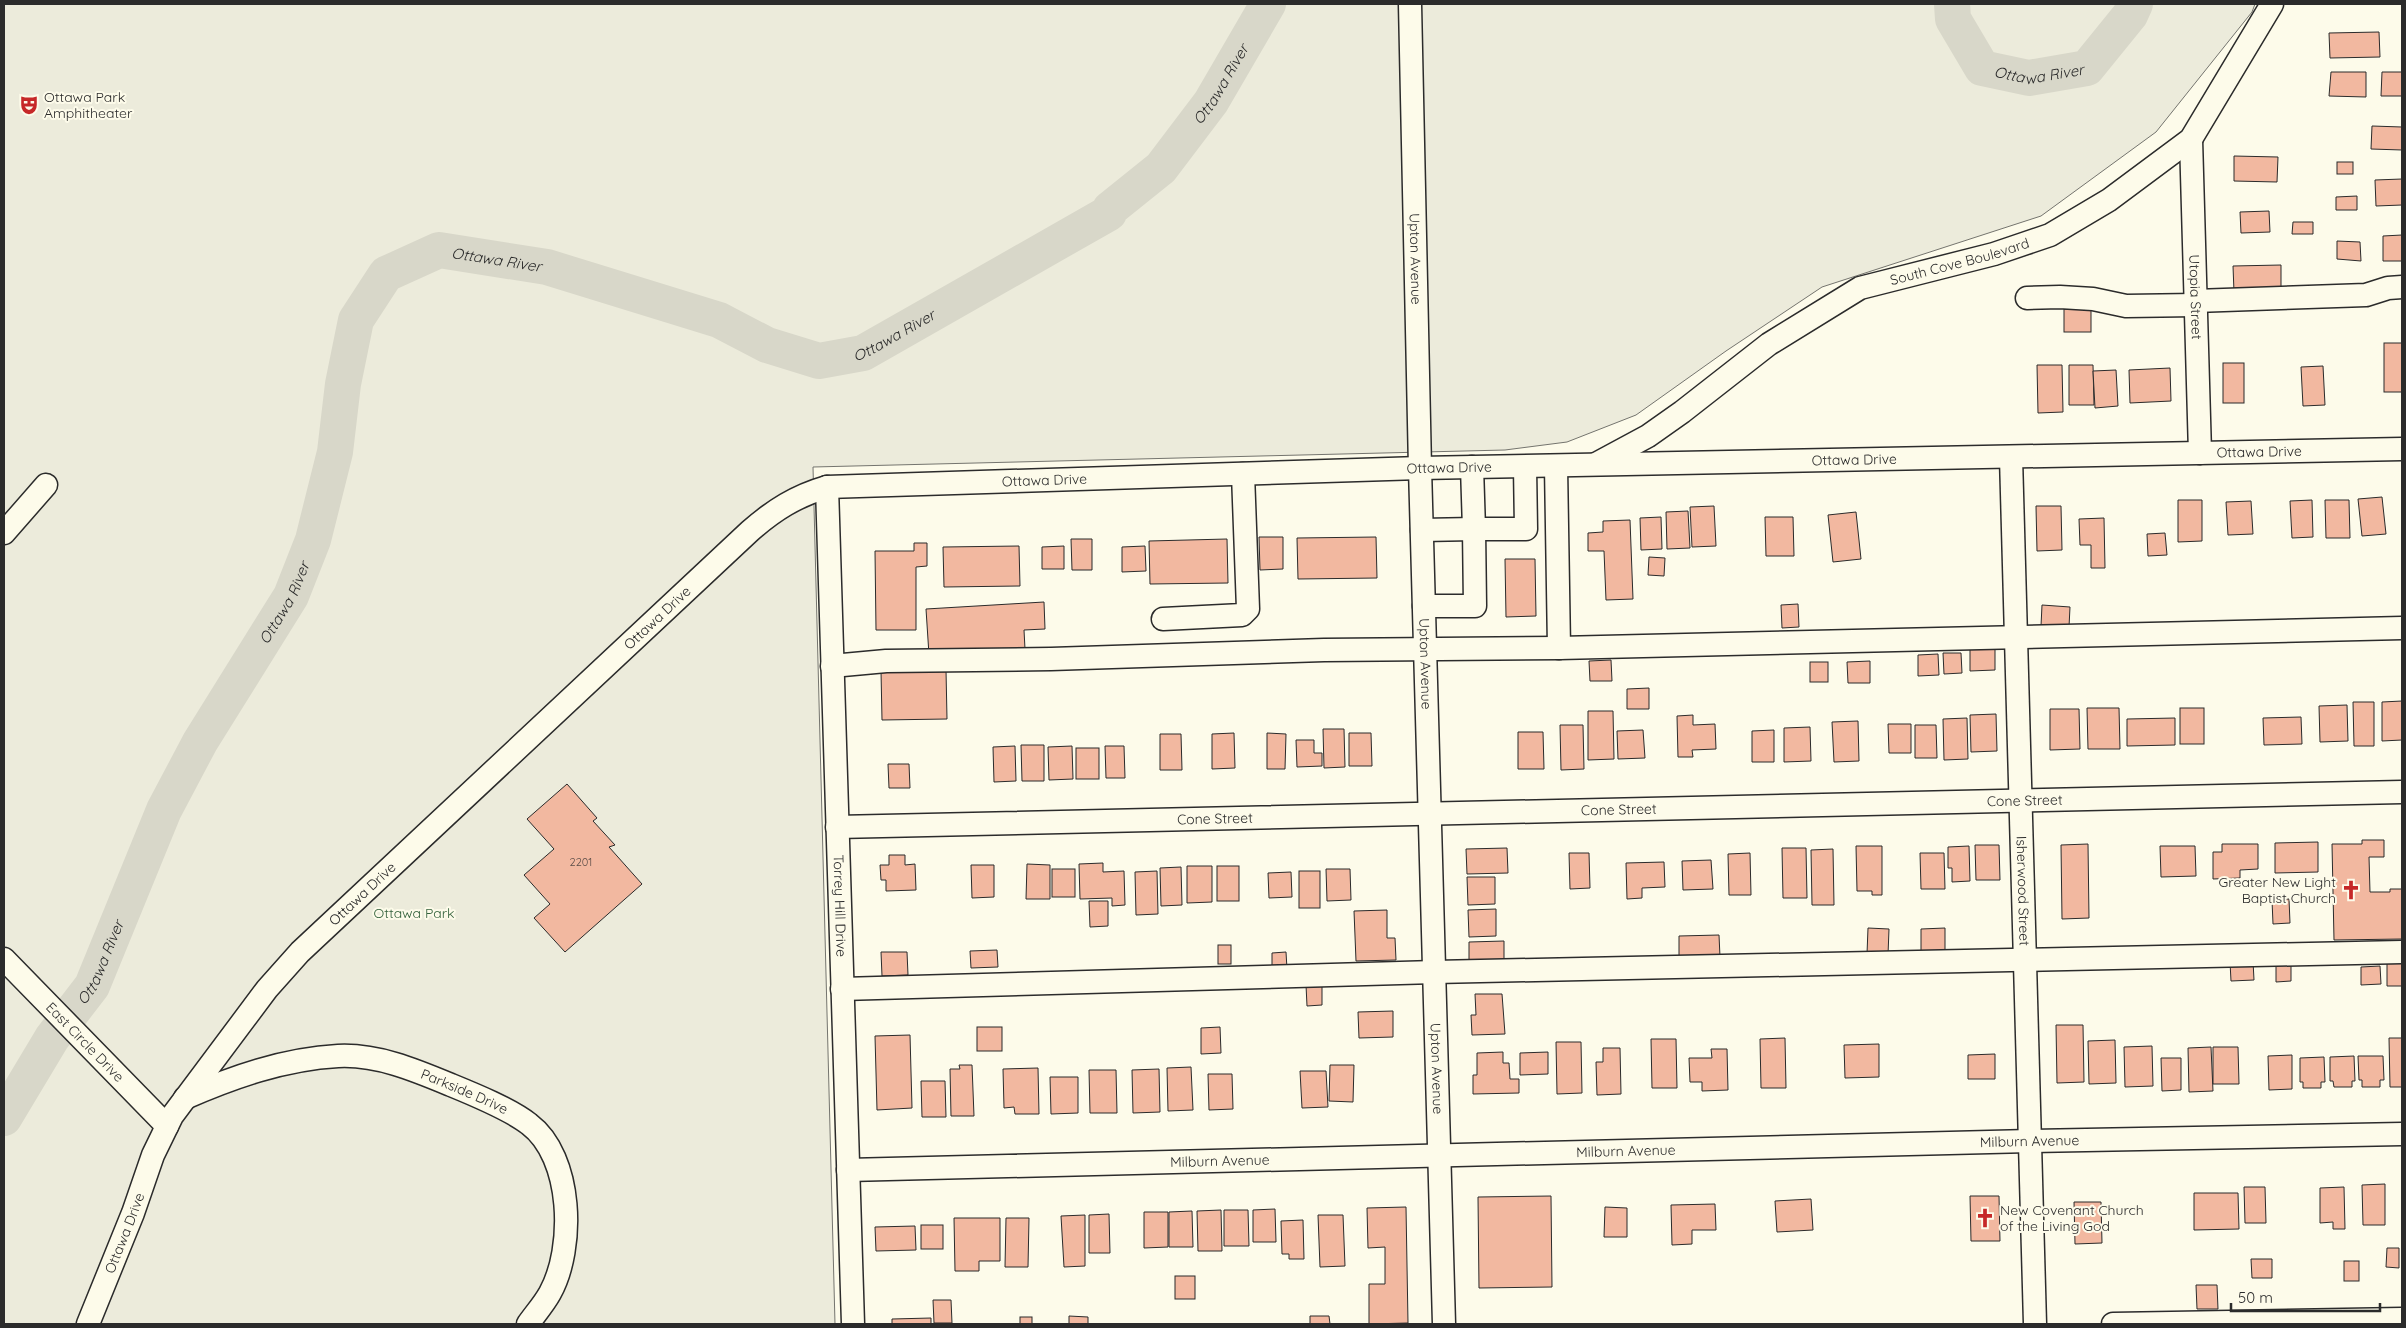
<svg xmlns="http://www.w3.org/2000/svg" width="2406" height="1328" font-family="Quicksand,sans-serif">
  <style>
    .green { fill: #ecebdb; stroke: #74746e }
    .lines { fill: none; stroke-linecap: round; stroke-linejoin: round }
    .river { stroke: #d8d7c9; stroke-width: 36 }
    .building { fill: #f2b8a0; stroke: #2b2b2b }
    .minor-casing { stroke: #2b2b2b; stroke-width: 25 }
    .minor { stroke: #fdfbea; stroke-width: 22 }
    .labels { text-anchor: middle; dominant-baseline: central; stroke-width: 4; stroke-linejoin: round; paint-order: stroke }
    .number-label { font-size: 11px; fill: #5d4e48 }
    .poi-label { font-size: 14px; fill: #2b2b2b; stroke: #fdfbea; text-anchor: start }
    .street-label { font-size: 14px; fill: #2b2b2b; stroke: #fdfbea }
    .park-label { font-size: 14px; fill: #34623c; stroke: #fdfbea }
    .water-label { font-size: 15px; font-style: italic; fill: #2b2b2b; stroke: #fdfbea }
  </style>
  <rect width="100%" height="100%" fill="#fdfbea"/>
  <polygon class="green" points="4,4 2255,4 2252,12 2156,132 2041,216 1822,287 1726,351 1636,415 1567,442 1505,450 813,467 835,1324 4,1324"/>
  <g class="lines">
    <g class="river">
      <path id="s1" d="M1952,4L1953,19L1982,68L2029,78L2087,68L2130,15L2135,4"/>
      <path id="s2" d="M4,1118L52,1038L92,986L164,810L200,742L291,596L313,540L335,452L343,384L356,320L386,274L439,250L547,267L719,320L767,345L819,361L863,353L1109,213L1110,209L1161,168L1211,102L1268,4"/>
    </g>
  </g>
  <g class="building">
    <polygon points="2379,32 2380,57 2330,58 2329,33"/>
    <polygon points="2331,72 2366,72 2366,97 2329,96"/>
    <polygon points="2382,72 2402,72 2402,96 2381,96"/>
    <polygon points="2372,126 2402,127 2402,150 2371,149"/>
    <polygon points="2234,156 2278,157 2277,182 2234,181"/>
    <rect x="2337" y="162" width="16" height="12"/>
    <polygon points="2402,179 2402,205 2376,206 2375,180"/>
    <polygon points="2357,196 2357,210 2336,210 2336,197"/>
    <polygon points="2269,211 2270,232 2241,233 2240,212"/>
    <polygon points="2293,222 2313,222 2313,234 2292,234"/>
    <polygon points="2402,235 2402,261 2383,261 2383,236"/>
    <polygon points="2337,241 2360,242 2361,261 2337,259"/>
    <polygon points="2281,265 2281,291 2234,292 2233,266"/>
    <rect x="2064" y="309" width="27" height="23"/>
    <rect x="2384" y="343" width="18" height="49"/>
    <rect x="2223" y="363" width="21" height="40"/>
    <polygon points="2037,365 2062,365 2063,412 2038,413"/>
    <polygon points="2069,365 2093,365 2094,405 2069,405"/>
    <polygon points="2323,366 2325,405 2303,406 2301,367"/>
    <polygon points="2170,368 2171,401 2130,403 2129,370"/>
    <polygon points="2116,370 2118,406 2095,408 2093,371"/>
    <polygon points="2382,497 2386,534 2362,536 2358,499"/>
    <polygon points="2178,500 2202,500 2202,541 2178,542"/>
    <polygon points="2312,500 2313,537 2292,538 2290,501"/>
    <polygon points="2325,500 2349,500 2350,538 2326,538"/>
    <polygon points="2251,501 2253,534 2228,535 2226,502"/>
    <polygon points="1714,506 1716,546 1692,547 1690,507"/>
    <polygon points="2036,506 2061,506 2062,550 2037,551"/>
    <polygon points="1688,511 1690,548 1667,549 1666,512"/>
    <polygon points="1856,512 1861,559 1833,562 1828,515"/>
    <polygon points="1661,517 1662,549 1641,550 1640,518"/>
    <polygon points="1765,517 1793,517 1794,556 1766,556"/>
    <polygon points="2104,518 2105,568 2091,568 2091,545 2080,545 2079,519"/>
    <polygon points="1630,520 1633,599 1606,600 1604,551 1588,551 1588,533 1603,532 1603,521"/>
    <polygon points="2165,533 2167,555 2148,556 2147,534"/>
    <polygon points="1259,537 1283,537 1283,569 1260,570"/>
    <polygon points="1376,537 1377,578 1298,579 1297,538"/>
    <polygon points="1071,539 1092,539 1092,570 1072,570"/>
    <polygon points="1227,539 1228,583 1150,584 1149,541"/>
    <polygon points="914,543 927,543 927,566 916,567 916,630 876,630 875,551 914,551"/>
    <polygon points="1019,546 1020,586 944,587 943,547"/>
    <polygon points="1064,546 1064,569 1042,569 1042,547"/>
    <polygon points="1145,546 1146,571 1122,572 1122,547"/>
    <polygon points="1649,557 1665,558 1664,576 1648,575"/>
    <polygon points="1505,559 1535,559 1536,616 1506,617"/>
    <polygon points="1044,602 1045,629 1024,630 1025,649 929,655 926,609"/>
    <polygon points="1798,604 1799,627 1782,628 1781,605"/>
    <polygon points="2042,605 2070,607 2069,627 2041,626"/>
    <polygon points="1995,646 1995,670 1970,671 1970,647"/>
    <polygon points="1943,653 1961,653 1962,673 1944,674"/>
    <polygon points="1938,654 1939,675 1918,676 1918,655"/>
    <polygon points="1611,660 1612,681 1590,681 1589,661"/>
    <polygon points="1870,661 1870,683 1848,683 1847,662"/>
    <rect x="1810" y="662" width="18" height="20"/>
    <polygon points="946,670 947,719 882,720 881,671"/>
    <polygon points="1649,688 1649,709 1627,709 1627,689"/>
    <polygon points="2402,701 2402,740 2382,741 2382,702"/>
    <polygon points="2353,702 2374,702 2374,746 2354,746"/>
    <polygon points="2347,705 2348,741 2320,742 2319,706"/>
    <polygon points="2087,708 2119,708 2120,749 2088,749"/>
    <rect x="2180" y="708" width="24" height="36"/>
    <polygon points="2050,709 2079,709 2080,749 2050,750"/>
    <polygon points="1588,711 1613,711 1614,759 1588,760"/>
    <polygon points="1996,714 1997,751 1971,752 1970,715"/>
    <polygon points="1693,715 1693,725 1715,724 1716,749 1692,750 1693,757 1678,757 1677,716"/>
    <polygon points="2301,717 2302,744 2264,745 2263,718"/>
    <polygon points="1967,718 1968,759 1944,760 1943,719"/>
    <polygon points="2175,718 2175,745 2127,746 2127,719"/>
    <polygon points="1858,721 1859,761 1834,762 1832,722"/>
    <polygon points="1888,724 1911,724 1911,753 1889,753"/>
    <polygon points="1560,725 1583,725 1584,769 1561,770"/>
    <polygon points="1915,725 1936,725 1937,758 1915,758"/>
    <polygon points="1810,727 1811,761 1784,762 1784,728"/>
    <polygon points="1323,729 1344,729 1345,767 1324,768"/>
    <polygon points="1643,730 1645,758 1618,759 1617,731"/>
    <polygon points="1774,730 1774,762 1752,762 1752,731"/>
    <polygon points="1518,732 1543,732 1544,769 1518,769"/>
    <polygon points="1234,733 1235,768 1212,769 1212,734"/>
    <polygon points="1267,733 1286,734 1285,769 1267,769"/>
    <polygon points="1349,733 1371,733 1372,766 1349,766"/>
    <polygon points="1160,734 1181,734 1182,770 1160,770"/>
    <polygon points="1296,740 1314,740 1314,753 1322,753 1322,766 1297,767"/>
    <polygon points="1021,745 1044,745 1044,781 1022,781"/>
    <polygon points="1015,746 1016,781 994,782 993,747"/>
    <polygon points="1072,746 1073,779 1049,780 1048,747"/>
    <polygon points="1105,746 1124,746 1125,778 1106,778"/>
    <rect x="1076" y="748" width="23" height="31"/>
    <polygon points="888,764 909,764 910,788 889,788"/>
    <polygon points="567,784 597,818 593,821 615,845 609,847 642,884 565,952 534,918 550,904 524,875 554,849 527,819"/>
    <polygon points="2362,840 2384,840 2384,857 2369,857 2370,892 2390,892 2390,889 2402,889 2402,939 2334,940 2332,844 2362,844"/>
    <polygon points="2318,842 2318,872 2275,873 2275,843"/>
    <polygon points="2088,844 2089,918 2062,919 2061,845"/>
    <polygon points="2222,844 2258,844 2258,869 2240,870 2240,878 2213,879 2213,852 2222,852"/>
    <polygon points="1975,845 1999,845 2000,880 1976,880"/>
    <polygon points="1856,846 1882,846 1882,895 1872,895 1872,891 1857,891"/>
    <polygon points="1969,846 1970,881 1952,882 1952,868 1948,868 1948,847"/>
    <polygon points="2160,846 2195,846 2196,876 2161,877"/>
    <polygon points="1507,848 1508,873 1467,874 1466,849"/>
    <polygon points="1782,848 1806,848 1807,898 1783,898"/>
    <polygon points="1833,849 1834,905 1812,905 1811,850"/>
    <polygon points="1569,853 1589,853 1590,888 1570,889"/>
    <polygon points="1750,853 1751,895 1729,895 1728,854"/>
    <polygon points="1920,853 1944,853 1945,889 1921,889"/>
    <polygon points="889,855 905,855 905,865 915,864 916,890 886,891 886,880 881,880 880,865 889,865"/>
    <polygon points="1711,860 1713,889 1683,890 1682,861"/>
    <polygon points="1664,862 1665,887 1642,888 1642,898 1627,899 1626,863"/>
    <polygon points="1103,863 1103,872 1124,871 1125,905 1112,906 1112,898 1080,899 1079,864"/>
    <polygon points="1027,864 1050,865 1050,899 1026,899"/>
    <polygon points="971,865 994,865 994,897 972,898"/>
    <polygon points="1187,866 1212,866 1212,902 1187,903"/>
    <rect x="1217" y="866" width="22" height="35"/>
    <polygon points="1181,867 1182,905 1161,906 1160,868"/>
    <rect x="1052" y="869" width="23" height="28"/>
    <polygon points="1326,869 1350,869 1351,900 1327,901"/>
    <polygon points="1157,871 1158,914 1136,915 1135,872"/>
    <rect x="1299" y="871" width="21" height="37"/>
    <polygon points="1291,872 1292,897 1269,898 1268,873"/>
    <polygon points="1467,877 1495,877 1495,904 1468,905"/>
    <polygon points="2289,899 2290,923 2273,924 2272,900"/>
    <polygon points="1089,901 1108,901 1108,926 1090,927"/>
    <polygon points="1496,909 1496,936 1469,937 1468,910"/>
    <polygon points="1387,910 1387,938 1395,938 1396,960 1356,961 1354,911"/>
    <polygon points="1868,928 1889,929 1888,955 1867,954"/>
    <polygon points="1945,928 1945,951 1921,952 1921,929"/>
    <polygon points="1719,935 1720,957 1679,958 1679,936"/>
    <polygon points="1504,941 1504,963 1469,964 1469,942"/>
    <rect x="1218" y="945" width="13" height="19"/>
    <polygon points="997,950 998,967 971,968 970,951"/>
    <polygon points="881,952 907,952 908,975 882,976"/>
    <polygon points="1286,952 1287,969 1272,970 1272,953"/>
    <polygon points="2402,957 2402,986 2387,986 2387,958"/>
    <polygon points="2253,961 2254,980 2231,981 2230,962"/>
    <polygon points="2276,963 2291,963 2291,981 2276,982"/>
    <polygon points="2380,966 2381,984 2361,985 2361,967"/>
    <polygon points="1306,985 1322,985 1322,1005 1307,1006"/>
    <polygon points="1475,994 1502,994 1505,1034 1472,1035 1471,1015 1476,1015"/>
    <polygon points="1393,1011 1393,1037 1359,1038 1358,1012"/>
    <polygon points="2056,1025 2083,1025 2084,1082 2057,1083"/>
    <rect x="977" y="1027" width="25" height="24"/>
    <polygon points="1220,1027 1221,1053 1201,1054 1201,1028"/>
    <polygon points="910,1035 912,1108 877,1110 875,1036"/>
    <polygon points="1785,1038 1786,1088 1761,1088 1760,1039"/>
    <polygon points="2389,1038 2402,1038 2402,1087 2390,1087"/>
    <polygon points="1651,1039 1676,1039 1677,1088 1652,1088"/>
    <polygon points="2115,1040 2116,1083 2089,1084 2088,1041"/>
    <polygon points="1556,1042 1581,1042 1582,1093 1557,1094"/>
    <polygon points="1879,1044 1879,1077 1845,1078 1844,1045"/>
    <polygon points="2152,1046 2153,1086 2125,1087 2124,1047"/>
    <polygon points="2211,1047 2213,1091 2189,1092 2188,1048"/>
    <polygon points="2213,1047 2238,1047 2239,1084 2213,1084"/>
    <polygon points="1603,1048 1620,1048 1621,1094 1597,1095 1596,1062 1603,1062"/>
    <polygon points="1711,1049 1727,1049 1728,1090 1702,1091 1702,1082 1690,1082 1689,1058 1712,1058"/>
    <polygon points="1503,1052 1503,1063 1509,1063 1510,1079 1519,1079 1519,1093 1473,1094 1473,1075 1477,1075 1477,1053"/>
    <polygon points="1548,1052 1548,1074 1520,1075 1520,1053"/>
    <polygon points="1995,1054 1995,1079 1968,1079 1968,1055"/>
    <polygon points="2292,1055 2292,1089 2269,1090 2268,1056"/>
    <polygon points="2354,1056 2355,1081 2352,1081 2352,1087 2334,1087 2333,1081 2330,1081 2330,1057"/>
    <polygon points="2358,1056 2383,1056 2384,1080 2380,1080 2380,1087 2362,1087 2362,1080 2359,1080"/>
    <polygon points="2324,1057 2325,1082 2321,1082 2321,1088 2303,1088 2303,1082 2300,1082 2300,1058"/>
    <polygon points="2161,1058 2181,1058 2181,1090 2162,1091"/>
    <polygon points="959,1065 972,1065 974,1116 951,1116 950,1069 960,1069"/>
    <polygon points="1330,1065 1354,1065 1353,1102 1329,1101"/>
    <polygon points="1191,1067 1193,1110 1168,1111 1167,1068"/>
    <polygon points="1038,1068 1039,1114 1015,1114 1014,1107 1004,1108 1003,1069"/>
    <polygon points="1159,1069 1160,1112 1133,1113 1132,1070"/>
    <polygon points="1089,1070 1116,1070 1117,1113 1090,1113"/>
    <polygon points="1300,1071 1326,1071 1328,1107 1302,1108"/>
    <polygon points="1208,1074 1232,1074 1233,1109 1209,1110"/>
    <polygon points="1050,1077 1078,1077 1078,1113 1051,1114"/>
    <polygon points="921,1081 945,1081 946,1117 922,1117"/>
    <polygon points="2385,1184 2385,1225 2363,1225 2362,1185"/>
    <polygon points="2244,1187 2265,1187 2266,1223 2245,1223"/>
    <polygon points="2344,1187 2345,1229 2333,1229 2333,1222 2320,1223 2320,1188"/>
    <polygon points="2194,1193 2238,1193 2239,1229 2194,1230"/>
    <polygon points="1551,1196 1552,1287 1479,1288 1478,1197"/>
    <polygon points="1970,1196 1999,1196 2000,1241 1971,1241"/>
    <polygon points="1811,1199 1813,1230 1777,1232 1775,1201"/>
    <polygon points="2074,1202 2101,1202 2102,1243 2075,1244"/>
    <polygon points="1715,1204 1716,1230 1692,1230 1692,1244 1672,1245 1671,1205"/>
    <polygon points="1406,1207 1408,1323 1369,1324 1369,1284 1385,1284 1385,1247 1368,1248 1367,1208"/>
    <polygon points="1605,1207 1627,1208 1627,1237 1604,1237"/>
    <polygon points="1275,1209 1276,1242 1253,1242 1253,1210"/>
    <polygon points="1221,1210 1222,1251 1198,1251 1197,1211"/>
    <polygon points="1224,1210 1248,1210 1249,1246 1224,1246"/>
    <polygon points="1192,1211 1193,1247 1169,1247 1169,1212"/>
    <polygon points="1144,1212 1168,1212 1168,1247 1144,1248"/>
    <polygon points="1109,1214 1110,1253 1089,1253 1089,1215"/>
    <polygon points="1085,1215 1085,1266 1064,1267 1061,1216"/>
    <polygon points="1318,1215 1343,1215 1345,1266 1320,1267"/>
    <polygon points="954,1218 1000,1218 1000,1261 979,1261 979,1271 955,1271"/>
    <polygon points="1006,1218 1029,1218 1028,1267 1005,1267"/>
    <polygon points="1303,1220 1304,1259 1289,1259 1289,1254 1282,1254 1281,1221"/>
    <rect x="921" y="1225" width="22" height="24"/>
    <polygon points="915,1226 916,1250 876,1251 875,1227"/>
    <polygon points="2387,1248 2399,1248 2399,1268 2386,1267"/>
    <polygon points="2251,1259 2272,1259 2272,1278 2252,1278"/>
    <rect x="2344" y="1261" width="15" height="20"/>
    <rect x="1175" y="1276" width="20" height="23"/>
    <polygon points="2196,1285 2217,1285 2218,1309 2197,1309"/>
    <polygon points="933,1300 951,1300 952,1323 934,1323"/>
    <polygon points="1069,1316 1088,1317 1088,1324 1069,1324"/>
    <polygon points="1310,1316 1329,1316 1330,1324 1310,1324"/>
    <rect x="1020" y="1317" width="12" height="7"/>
    <polygon points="931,1318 931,1324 892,1324 892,1319"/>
  </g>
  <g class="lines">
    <defs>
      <g id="minor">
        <path id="s3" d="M1410,4L1420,468L1444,1324"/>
        <path id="s4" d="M2191,139L2200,453"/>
        <polyline points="2027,298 2060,297 2093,299 2126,306 2196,305"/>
        <polyline points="2195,301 2366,295 2388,288 2402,287"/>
        <path id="s5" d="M2011,457L2035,1324"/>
        <path id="s6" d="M1596,464L1648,436L1682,412L1769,344L1860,288L1994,254L2050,235L2109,200L2191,139L2272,4"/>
        <polyline points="1556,466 1559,648"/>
        <polyline points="1472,467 1474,529 1526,529 1525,467"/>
        <path id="s7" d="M827,487L853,1324"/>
        <polyline points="1422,530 1474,529 1475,606 1424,606"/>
        <polyline points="4,533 46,485"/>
        <polyline points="1163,619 1242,615 1248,609 1243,474"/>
        <polyline points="832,666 886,661 1051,659 1324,650 1559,648 2402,628"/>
        <path id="s8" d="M837,827L2402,792"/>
        <path id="s9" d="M4,959L167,1126"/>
        <polyline points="842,989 1435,972 2402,952"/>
        <path id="s10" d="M185,1098C233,1077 284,1059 338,1056C377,1054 415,1070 451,1085C473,1094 510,1109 529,1124C573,1157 575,1248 550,1293C544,1304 535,1314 528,1324"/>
        <path id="s11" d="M848,1170L2030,1141L2402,1134"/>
        <path id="s12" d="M88,1324L133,1213L153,1155L172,1116L267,989L300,952L750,531C774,510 796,496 827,487L1420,468L2402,449"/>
        <polyline points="2113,1324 2402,1319"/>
      </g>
    </defs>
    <use href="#minor" class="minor-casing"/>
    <use href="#minor" class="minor"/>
  </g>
  <defs>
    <symbol id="theatre-bare" viewBox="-9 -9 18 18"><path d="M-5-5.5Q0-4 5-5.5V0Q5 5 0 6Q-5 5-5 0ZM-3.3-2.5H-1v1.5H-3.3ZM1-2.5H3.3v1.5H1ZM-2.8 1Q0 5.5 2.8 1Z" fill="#c62828" stroke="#fdfbea" stroke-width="2.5" paint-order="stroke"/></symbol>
    <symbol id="church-bare" viewBox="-9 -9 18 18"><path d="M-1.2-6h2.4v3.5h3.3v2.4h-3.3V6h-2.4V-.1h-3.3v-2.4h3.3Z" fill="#c62828" stroke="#fdfbea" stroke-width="2.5" paint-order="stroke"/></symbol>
  </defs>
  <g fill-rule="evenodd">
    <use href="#theatre-bare" x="15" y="91" width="28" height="28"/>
    <use href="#church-bare" x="2337" y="876" width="28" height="28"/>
    <use href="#church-bare" x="1971" y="1204" width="28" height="28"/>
  </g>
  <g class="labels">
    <g class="number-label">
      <text x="581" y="862">2201</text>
    </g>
    <g class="poi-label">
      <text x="44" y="97">Ottawa Park<tspan x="44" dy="16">Amphitheater</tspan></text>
      <text x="2336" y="882" text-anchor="end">Greater New Light<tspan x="2336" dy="16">Baptist Church</tspan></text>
      <text x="2000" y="1210">New Covenant Church<tspan x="2000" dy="16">of the Living God</tspan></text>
    </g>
    <g class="street-label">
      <text stroke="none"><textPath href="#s3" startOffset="255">Upton Avenue</textPath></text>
      <text stroke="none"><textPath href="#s6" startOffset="421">South Cove Boulevard</textPath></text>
      <text stroke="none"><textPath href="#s4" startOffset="158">Utopia Street</textPath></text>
      <text stroke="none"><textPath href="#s12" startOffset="2571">Ottawa Drive</textPath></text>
      <text stroke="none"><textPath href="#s12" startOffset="2166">Ottawa Drive</textPath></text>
      <text stroke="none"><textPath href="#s12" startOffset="1761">Ottawa Drive</textPath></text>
      <text stroke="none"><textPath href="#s12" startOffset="1356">Ottawa Drive</textPath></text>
      <text stroke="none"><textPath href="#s12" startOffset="922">Ottawa Drive</textPath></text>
      <text stroke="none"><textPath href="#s3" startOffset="660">Upton Avenue</textPath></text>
      <text stroke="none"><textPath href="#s8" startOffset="1188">Cone Street</textPath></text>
      <text stroke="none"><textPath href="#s8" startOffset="782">Cone Street</textPath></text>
      <text stroke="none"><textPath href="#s8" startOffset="378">Cone Street</textPath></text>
      <text stroke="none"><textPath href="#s5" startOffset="434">Isherwood Street</textPath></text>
      <text stroke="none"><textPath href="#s12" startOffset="518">Ottawa Drive</textPath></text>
      <text stroke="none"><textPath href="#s7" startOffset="419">Torrey Hill Drive</textPath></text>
      <text stroke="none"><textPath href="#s9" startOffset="116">East Circle Drive</textPath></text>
      <text stroke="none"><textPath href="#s3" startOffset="1065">Upton Avenue</textPath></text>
      <text stroke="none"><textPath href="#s10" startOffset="292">Parkside Drive</textPath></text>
      <text stroke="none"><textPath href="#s11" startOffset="1182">Milburn Avenue</textPath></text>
      <text stroke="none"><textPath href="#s11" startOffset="778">Milburn Avenue</textPath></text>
      <text stroke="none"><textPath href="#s11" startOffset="372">Milburn Avenue</textPath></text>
      <text stroke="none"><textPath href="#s12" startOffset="98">Ottawa Drive</textPath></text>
    </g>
    <g class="park-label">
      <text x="414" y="913">Ottawa Park</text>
    </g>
    <g class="water-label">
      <text stroke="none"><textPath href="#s1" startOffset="130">Ottawa River</textPath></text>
      <text stroke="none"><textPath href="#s2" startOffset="1894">Ottawa River</textPath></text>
      <text stroke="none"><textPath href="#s2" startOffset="1054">Ottawa River</textPath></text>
      <text stroke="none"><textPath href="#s2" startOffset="1474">Ottawa River</textPath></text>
      <text stroke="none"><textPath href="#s2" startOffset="589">Ottawa River</textPath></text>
      <text stroke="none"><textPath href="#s2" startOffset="184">Ottawa River</textPath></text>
    </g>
  </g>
  <rect width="2406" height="1328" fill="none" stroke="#2b2b2b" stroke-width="10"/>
  <path d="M2231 1303v8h149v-8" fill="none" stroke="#2b2b2b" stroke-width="2.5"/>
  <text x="2238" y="1303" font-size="15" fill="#2b2b2b" stroke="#fdfbea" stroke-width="4" paint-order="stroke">50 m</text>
</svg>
